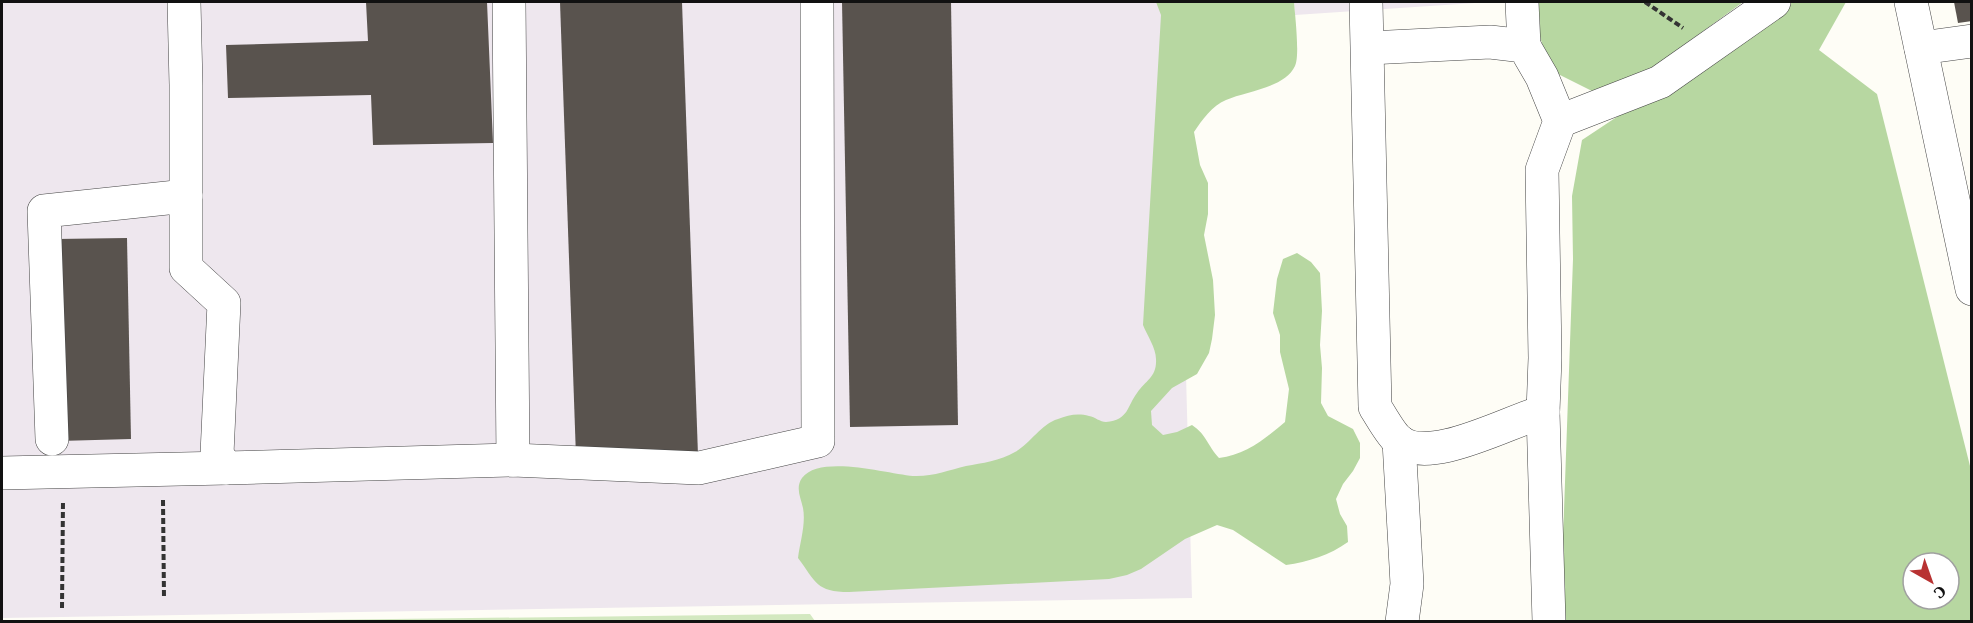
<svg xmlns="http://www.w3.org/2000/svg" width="1973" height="623" font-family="'Source Serif 4',serif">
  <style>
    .industrial { fill: #eee7ee }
    .green { fill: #d3e8c0 }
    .forest { fill: #b7d7a1; fill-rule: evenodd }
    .building { fill: #59534e }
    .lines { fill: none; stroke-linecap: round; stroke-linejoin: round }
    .minor-casing { stroke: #444; stroke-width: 34 }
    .path { stroke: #333; stroke-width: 4; stroke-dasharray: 6 3; stroke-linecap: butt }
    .minor { stroke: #fff; stroke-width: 33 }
  </style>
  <rect width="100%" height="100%" fill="#fefdf6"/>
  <g class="industrial">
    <polygon points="2,2 1176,2 1192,598 2,618"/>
    <polygon points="1294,2 1490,2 1295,15"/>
  </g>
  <polygon class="green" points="810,614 815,621 228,621"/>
  <g class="forest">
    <path d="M1156,2H1294C1295,15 1300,56 1295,66C1285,88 1246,91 1226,100C1212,106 1202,120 1194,132L1200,165L1208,183V214L1204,235L1213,280L1215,315L1212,339L1209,353L1197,374L1172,388L1151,411L1152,425L1163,435L1177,432L1192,425C1207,435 1207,445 1219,458C1245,455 1265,439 1285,422L1289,389L1280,352V335L1273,313L1277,279L1283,259L1297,253L1311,262L1320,273L1322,311L1320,345L1322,368L1321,403L1328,416L1353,429L1360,443V458L1353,471L1343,484L1336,499L1340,514L1347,526L1348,542C1330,555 1308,562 1286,565L1233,530L1217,525L1185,539L1141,569L1127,575L1109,579L849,592C816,592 816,582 798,558C800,542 806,524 803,508C801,498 795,488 802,478C820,454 888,474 913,476C932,477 949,470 966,466C982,463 1000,461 1015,452C1030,444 1041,424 1058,419C1068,415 1078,413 1089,416C1095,417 1100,422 1106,422C1129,420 1127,406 1137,393C1146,380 1157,377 1156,359C1156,348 1147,335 1143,325L1161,15Z"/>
    <polygon points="1533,2 1743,2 1676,51 1643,80 1592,91 1550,70 1538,30"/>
    <path d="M1790,2H1846L1819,50L1877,94L1971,470V621L1560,622L1573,259L1572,196L1582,140ZM1913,563H1949V599H1913Z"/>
  </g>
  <g class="building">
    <polygon points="366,2 487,2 493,143 373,145 371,95 228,98 226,45 368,41"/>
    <polygon points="560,2 682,2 698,455 576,457"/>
    <polygon points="842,2 951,2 958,425 850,427"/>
    <polygon points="1954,2 1972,2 1972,21 1958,23"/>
    <polygon points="127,238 131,439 59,441 56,239"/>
  </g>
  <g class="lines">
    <defs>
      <g id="minor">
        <polyline points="184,2 186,85 186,268 224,303 217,454 226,468 513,460 699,468 818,441 817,2"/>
        <polyline points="509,2 513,460"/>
        <path d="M1366,2L1375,407C1381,416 1391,435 1399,441C1429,466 1509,421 1543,412"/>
        <polyline points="1522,2 1524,46"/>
        <polyline points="1911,2 1972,289"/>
        <polyline points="1369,48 1490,42 1524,46 1542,77 1560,121 1542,170 1545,358 1543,412 1549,622"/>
        <polyline points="1921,48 1972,41"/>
        <polyline points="1560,121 1660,82 1774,2"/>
        <polyline points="52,439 44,211 186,196"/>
        <polyline points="1399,441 1407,584 1402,622"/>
        <polyline points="2,473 226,468"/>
      </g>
    </defs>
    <use href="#minor" class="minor-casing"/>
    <g class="path">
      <polyline points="1645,2 1683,28"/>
      <polyline points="163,500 164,598"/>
      <polyline points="62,608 63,501"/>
    </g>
    <use href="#minor" class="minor"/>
  </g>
  <rect width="1973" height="623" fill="none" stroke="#111111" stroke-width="6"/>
  <g transform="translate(1931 581) rotate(140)"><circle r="28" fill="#ffffff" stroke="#a0a0a0" stroke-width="1.5"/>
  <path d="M0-4.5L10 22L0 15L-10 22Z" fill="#b83232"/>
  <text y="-9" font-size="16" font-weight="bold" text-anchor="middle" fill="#111111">С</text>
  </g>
</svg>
